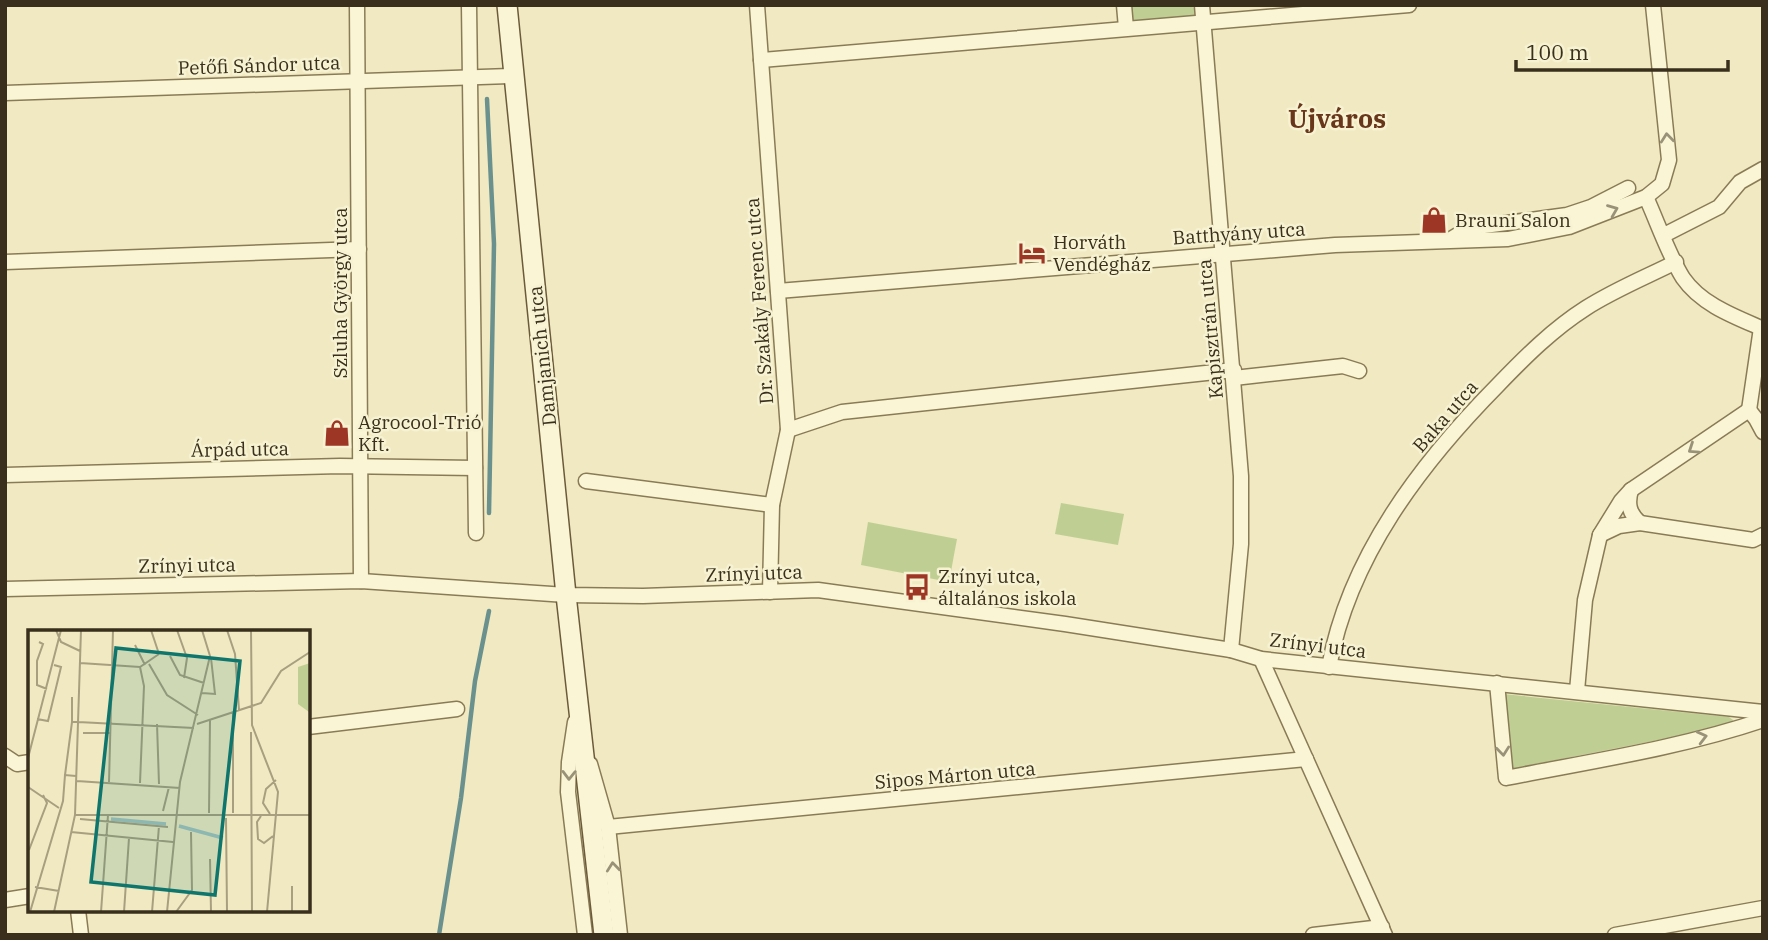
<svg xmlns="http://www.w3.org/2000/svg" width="1768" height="940" font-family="'IBM Plex Serif',serif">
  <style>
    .green { fill: #bfcf94 }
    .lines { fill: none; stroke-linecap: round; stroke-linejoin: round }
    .stream { stroke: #6a918d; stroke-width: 4.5 }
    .street-casing { stroke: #8a7b57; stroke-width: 17 }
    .secondary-casing { stroke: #6c5b3b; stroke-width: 22 }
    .street { stroke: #faf5d4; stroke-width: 14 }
    .secondary { stroke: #faf5d4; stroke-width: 19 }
    .oneway { stroke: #9a9278 }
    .labels { text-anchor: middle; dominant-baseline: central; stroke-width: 5; stroke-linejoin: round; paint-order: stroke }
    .street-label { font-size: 19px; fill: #392f1c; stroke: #f7f2d1 }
    .poi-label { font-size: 19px; fill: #392f1c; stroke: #f7f2d1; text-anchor: start }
    .district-label { font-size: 26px; font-weight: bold; fill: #68361a; stroke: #f7f2d1 }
    .inset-river { fill: none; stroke: #a4c2be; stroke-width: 3.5 }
    .inset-road { fill: none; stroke: #a79f7f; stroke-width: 2 }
    .view { fill: #0f766e; fill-opacity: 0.15; stroke: #0f766e; stroke-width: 3.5 }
    .inset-edge { fill: none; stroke: #392f1c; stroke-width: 3.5 }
  </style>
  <rect width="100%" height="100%" fill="#f0e9c1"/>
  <g class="green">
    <polygon points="1128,5 1187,5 1195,8 1195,19 1129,25"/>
    <polygon points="1061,503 1124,514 1118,545 1055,534"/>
    <polygon points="868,522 957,539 949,582 861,565"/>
    <polygon points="1503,694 1729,717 1733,720 1730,726 1510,769"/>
  </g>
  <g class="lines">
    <g class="stream">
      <polyline points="487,99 494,244 489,513"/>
      <polyline points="439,935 461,798 475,681 489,611"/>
    </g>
    <defs>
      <g id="street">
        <polyline points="357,5 361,581"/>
        <polyline points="469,5 476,533"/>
        <polyline points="757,5 788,430 772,505 770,592"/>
        <polyline points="1124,5 1126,28"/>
        <polyline points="1202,5 1241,476 1241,544 1231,650"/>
        <polyline points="761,60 1409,5"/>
        <polyline points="5,93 513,76"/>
        <path d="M1646,197C1657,221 1669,256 1683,278C1701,304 1733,316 1761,328"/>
        <polyline points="1664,235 1719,207 1740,182 1763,169"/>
        <polyline points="1451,239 1469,228 1567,215 1591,207 1628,188"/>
        <polyline points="5,262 359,249"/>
        <polyline points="778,291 1335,245 1508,239 1569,227 1646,197 1662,184 1669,160 1653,5"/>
        <polyline points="1234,378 1343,366 1359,371"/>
        <polyline points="1749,410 1761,328"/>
        <polyline points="1749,410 1756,419 1763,432"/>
        <polyline points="788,430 842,412 1234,370"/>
        <polyline points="5,475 340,466 475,468"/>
        <polyline points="586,481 772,505"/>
        <path d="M1631,490C1627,504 1629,513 1640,523"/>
        <polyline points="1600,535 1619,526 1640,523 1753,540 1763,535"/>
        <polyline points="5,589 361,581 566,595 643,596 818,590 1065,624 1231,650 1261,659 1763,712"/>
        <polyline points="1261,659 1385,935"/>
        <path d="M1329,667C1349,557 1421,463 1498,385C1525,357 1553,329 1586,308C1614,290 1646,277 1676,262"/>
        <path d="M1497,683L1506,778C1592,761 1680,748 1763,720"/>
        <polyline points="1577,691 1585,600 1600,535 1621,501 1631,490 1749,410"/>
        <polyline points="575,722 569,762 568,792 585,935"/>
        <polyline points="308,727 457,709"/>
        <polyline points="5,756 17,764 30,762"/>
        <polyline points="590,764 608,827 620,935"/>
        <polyline points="608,827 1306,759"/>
        <polyline points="5,900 30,896"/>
        <polyline points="78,910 81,935"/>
        <polyline points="1313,935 1382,927"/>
        <polyline points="1615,935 1763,908"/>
      </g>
      <polyline id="secondary" points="507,5 566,595 604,935"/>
    </defs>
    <use href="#street" class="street-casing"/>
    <use href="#secondary" class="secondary-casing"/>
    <use href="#street" class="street"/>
    <use href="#secondary" class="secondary"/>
  </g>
  <defs><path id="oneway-chevron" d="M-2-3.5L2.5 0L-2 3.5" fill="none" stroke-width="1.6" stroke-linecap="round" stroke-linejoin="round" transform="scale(1.75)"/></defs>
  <g class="oneway">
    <use href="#oneway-chevron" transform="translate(1667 138) rotate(-96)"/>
    <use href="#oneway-chevron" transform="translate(1613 210) rotate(-22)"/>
    <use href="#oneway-chevron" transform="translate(1693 449) rotate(146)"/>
    <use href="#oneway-chevron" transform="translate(1702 737) rotate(-14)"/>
    <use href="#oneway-chevron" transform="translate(1503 751) rotate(84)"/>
    <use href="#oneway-chevron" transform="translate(569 775) rotate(91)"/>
    <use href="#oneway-chevron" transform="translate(613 867) rotate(-96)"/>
  </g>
  <defs>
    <symbol id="shop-bare" viewBox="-9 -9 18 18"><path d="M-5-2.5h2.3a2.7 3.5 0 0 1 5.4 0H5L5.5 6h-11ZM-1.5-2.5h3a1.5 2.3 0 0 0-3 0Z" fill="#9d3624" stroke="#f7f2d1" stroke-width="2.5" paint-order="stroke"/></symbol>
    <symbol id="hotel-bare" viewBox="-9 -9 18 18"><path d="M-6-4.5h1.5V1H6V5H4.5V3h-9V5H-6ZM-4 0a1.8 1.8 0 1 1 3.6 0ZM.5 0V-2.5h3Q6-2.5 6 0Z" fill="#9d3624" stroke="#f7f2d1" stroke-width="2.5" paint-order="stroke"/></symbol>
    <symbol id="bus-bare" viewBox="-9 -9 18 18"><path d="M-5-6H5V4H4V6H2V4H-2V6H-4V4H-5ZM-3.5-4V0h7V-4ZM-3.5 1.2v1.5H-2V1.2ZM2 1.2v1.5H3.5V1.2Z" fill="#9d3624" stroke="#f7f2d1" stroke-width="2.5" paint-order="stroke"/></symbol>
  </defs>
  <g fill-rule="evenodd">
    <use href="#shop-bare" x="1415" y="201" width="38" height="38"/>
    <use href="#hotel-bare" x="1013" y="234" width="38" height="38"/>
    <use href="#shop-bare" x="318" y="414" width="38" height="38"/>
    <use href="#bus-bare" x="898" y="568" width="38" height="38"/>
  </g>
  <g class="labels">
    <g class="street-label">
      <text transform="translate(259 65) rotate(-2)">Petőfi Sándor utca</text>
      <text transform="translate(1239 233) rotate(-4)">Batthyány utca</text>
      <text transform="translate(340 293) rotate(-90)">Szluha György utca</text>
      <text transform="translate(759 301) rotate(-94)">Dr. Szakály Ferenc utca</text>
      <text transform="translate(1210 329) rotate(-95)">Kapisztrán utca</text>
      <text transform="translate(542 356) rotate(-96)">Damjanich utca</text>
      <text transform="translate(1445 416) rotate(-49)">Baka utca</text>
      <text transform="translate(240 449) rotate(-1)">Árpád utca</text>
      <text transform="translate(187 565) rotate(-1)">Zrínyi utca</text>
      <text transform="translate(754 573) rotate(-2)">Zrínyi utca</text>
      <text transform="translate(1318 645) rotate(7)">Zrínyi utca</text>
      <text transform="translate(955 775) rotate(-5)">Sipos Márton utca</text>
    </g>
    <g class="poi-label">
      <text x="1455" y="220">Brauni Salon</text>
      <text x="1053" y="242">Horváth<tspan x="1053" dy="22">Vendégház</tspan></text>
      <text x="358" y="422">Agrocool-Trió<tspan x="358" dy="22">Kft.</tspan></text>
      <text x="938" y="576">Zrínyi utca,<tspan x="938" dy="22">általános iskola</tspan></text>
    </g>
    <g class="district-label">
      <text x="1337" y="118">Újváros</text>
    </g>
  </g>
  <g transform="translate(28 630)">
    <rect width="282" height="282" fill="#f0e9c1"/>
    <path d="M282,33V82H281L270,74V37Z" fill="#bfcf94"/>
    <path class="inset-river" d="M83,189L138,194M151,196L195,208"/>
    <path class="inset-road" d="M28,0L33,12L52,21M123,0L131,24M149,0L159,28L156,48M199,0L207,24L211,80M223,0L224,95L250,162L239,282M11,12L15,14L9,31V55L19,59M107,15L117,35M142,26L152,45L176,53M52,33L112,37L131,24M121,34L139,65L170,85M112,37L116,56L112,153M174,63L187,64L183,28M205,82V183M9,89L20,91L33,37L26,35M44,92V67M50,92L166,98M129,94L131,154M169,94L233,73L253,41L282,22M223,102L224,282M55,103H82M0,128L33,0M37,145L44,92H50M49,151L152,158M81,152L85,0M0,157L31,178M135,181L141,157M181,183L182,90M242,184L235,173L238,159L248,150M47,185H180M180,185H282M233,186L229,192L230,209L236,213L245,206M198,188L199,281M52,189L140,197M43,202L145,212M1,220L19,173L15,165M182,229L183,282M264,256V282M7,257L31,261M2,282L35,171L37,145L48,146M26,282L47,185L53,0M73,282L80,185M96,282L101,208M124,282L131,196M139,282L152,152L182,26L174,0M148,282L164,260L163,202"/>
    <path class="view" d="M88,18L212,31L187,265L63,252Z"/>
    <rect width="282" height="282" class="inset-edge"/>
  </g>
  <rect width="1768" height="940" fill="none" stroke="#392f1c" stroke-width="14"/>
  <path d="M1516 60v10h212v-10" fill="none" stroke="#392f1c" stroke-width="3.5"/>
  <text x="1526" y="60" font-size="21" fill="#392f1c" stroke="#f7f2d1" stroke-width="5" paint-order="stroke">100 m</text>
</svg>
